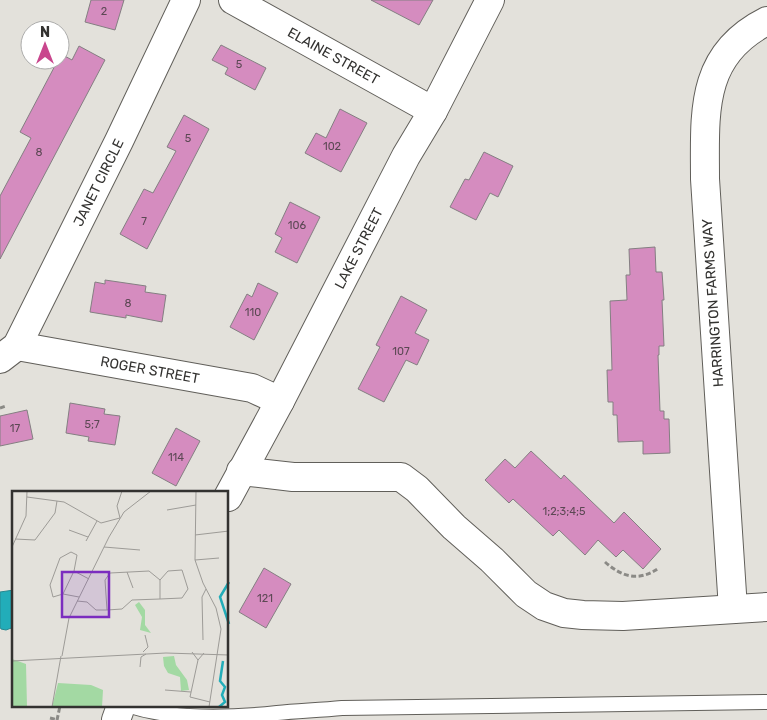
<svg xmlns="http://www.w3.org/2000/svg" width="767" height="720" font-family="Rubik,sans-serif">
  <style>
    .water { fill: #22adb9; stroke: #278890 }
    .building { fill: #d58cbf; stroke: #847f82 }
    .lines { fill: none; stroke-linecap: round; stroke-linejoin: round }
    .lane-casing { stroke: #615f5a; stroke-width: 16 }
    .street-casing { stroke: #615f5a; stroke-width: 30 }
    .secondary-casing { stroke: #615f5a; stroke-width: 30 }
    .path { stroke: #8b8a86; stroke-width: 3; stroke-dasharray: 5 2.5; stroke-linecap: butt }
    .lane { stroke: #fff; stroke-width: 14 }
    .street { stroke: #fff; stroke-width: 28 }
    .secondary { stroke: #fff; stroke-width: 28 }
    .labels { text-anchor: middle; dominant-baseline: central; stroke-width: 4; stroke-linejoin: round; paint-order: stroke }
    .number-label { font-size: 11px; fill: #5c4854 }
    .street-label { font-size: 14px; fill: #333230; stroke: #fff }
    .inset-river { fill: none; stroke: #22adb9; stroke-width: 2.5 }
    .inset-road { fill: none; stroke: #9d9b97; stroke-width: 1 }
    .view { fill: #7b2cbf; fill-opacity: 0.15; stroke: #7b2cbf; stroke-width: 2.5 }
    .inset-edge { fill: none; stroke: #333230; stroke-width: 2.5 }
  </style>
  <rect width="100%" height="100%" fill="#e3e1db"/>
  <polygon class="water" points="14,590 14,627 6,630 1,629 0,627 0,592"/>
  <g class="building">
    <polygon points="91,0 124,0 115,30 85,22"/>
    <polygon points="371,0 433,0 419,25"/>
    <polygon points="221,45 266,68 255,90 225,74 228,68 212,60"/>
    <polygon points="79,46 105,60 0,259 0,196 31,138 20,132 58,60 60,60 61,54 72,60"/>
    <polygon points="340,109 367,123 341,172 305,153 316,133 326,138"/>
    <polygon points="184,115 209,129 147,249 120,234 144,189 153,193 176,151 167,147"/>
    <polygon points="484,152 513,166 498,197 490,193 476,220 450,207 465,179 469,180"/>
    <polygon points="290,202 320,217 297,263 275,252 282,238 275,234"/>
    <polygon points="655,247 656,272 662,272 664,300 662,300 664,346 659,346 659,355 658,355 660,411 664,411 664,419 669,419 670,453 643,454 643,441 618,442 617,415 613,415 613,402 608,402 607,370 612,370 610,301 627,300 626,275 630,275 629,249"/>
    <polygon points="105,280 146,286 145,292 166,295 162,322 126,315 126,318 90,312 95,282 105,284"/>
    <polygon points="258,283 278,293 254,340 230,327 247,294 252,297"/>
    <polygon points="401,296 427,310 415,333 429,340 417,365 406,360 384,402 358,389 380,347 376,345"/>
    <polygon points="70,403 105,409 104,414 120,416 115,445 88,441 89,437 66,433"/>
    <polygon points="27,410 33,439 0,446 0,416"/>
    <polygon points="176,428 200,441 176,486 152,473"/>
    <polygon points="531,451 561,479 564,475 614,523 624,512 661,549 643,569 623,550 616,557 598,540 585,555 559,530 553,536 513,499 509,503 485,480 505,459 515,468"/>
    <polygon points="264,568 291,584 266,628 239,612"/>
  </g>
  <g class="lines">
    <defs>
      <path id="lane" d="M130,706C174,720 231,718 277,713C299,711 321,710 342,708L767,702"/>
      <g id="street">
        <path id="s1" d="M233,0L433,111"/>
        <path id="s2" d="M17,346L252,388L280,401"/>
        <path id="s3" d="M0,359L17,346L119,141L186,0"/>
        <polyline points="241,471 293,477 401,477 417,489 454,527 492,560 526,594 544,606 564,613 583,615 623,616 767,607"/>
        <path d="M733,609L705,179C705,113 699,55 767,21"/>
      </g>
      <g id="secondary">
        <path id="s4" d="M228,497L280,401L406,156L433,111L490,0"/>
        <polyline points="116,720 121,706"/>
      </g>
    </defs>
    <use href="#lane" class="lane-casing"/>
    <use href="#street" class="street-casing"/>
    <use href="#secondary" class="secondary-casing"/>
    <g class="path">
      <polyline points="0,408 6,406"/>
      <path d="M605,562C622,577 639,582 659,568"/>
      <polyline points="50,718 58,720"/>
      <polyline points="57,720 60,706"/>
    </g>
    <use href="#lane" class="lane"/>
    <use href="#street" class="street"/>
    <use href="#secondary" class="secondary"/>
  </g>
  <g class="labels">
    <g class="number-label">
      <text x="104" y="11">2</text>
      <text x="239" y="64">5</text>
      <text x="188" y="138">5</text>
      <text x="332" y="146">102</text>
      <text x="39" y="152">8</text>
      <text x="144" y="221">7</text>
      <text x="297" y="225">106</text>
      <text x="128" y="303">8</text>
      <text x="253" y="312">110</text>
      <text x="401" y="351">107</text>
      <text x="92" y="424">5;7</text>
      <text x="15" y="428">17</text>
      <text x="176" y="457">114</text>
      <text x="564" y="511">1;2;3;4;5</text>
      <text x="265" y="598">121</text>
    </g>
    <g class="street-label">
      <text stroke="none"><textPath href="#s1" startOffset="115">ELAINE STREET</textPath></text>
      <text stroke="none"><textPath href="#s3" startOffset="204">JANET CIRCLE</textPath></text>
      <text stroke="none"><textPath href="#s4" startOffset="281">LAKE STREET</textPath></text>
      <text transform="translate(713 303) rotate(-94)">HARRINGTON FARMS WAY</text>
      <text stroke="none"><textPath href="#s2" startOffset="135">ROGER STREET</textPath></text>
    </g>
  </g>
  <g transform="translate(12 491)">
    <rect width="216" height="216" fill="#e3e1db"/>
    <path d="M127,111L133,119V134L139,142L128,139L130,126L123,114ZM162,165L164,174L175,189L177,199L169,200L168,186L156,182L152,175L151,166ZM0,168L14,173L15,216H0ZM46,192L79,194L91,199L90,216H40Z" fill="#a3d9a3"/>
    <path class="inset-river" d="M217,91L208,106L217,133M207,216L213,211L210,204L213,196L208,190L211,170"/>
    <path class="inset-road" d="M184,0L183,69L191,92L204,117L209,138L197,216M15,6L52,11L89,32L108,27L105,15L110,0M155,19L184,14M57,39L76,46M183,44L217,40M3,48L23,49L43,22L45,10M74,50L85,30M0,56L14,25L15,0M92,56L128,59M59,61L65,64L62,80L51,103L41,106L38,94L48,67ZM183,69L207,67M62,80L77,88M115,81L121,97M51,103L67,106M148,108L170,107L176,98L170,79L156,80L148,89M65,110L75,111L84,119H95L93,89L98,82L137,80L148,89V108L120,109L110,118L95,119M191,149L190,106L194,98M131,161L136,156L133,144M180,161L186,169L192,162M50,165L57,127L97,46L112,21L139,0M186,169L178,206L198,211M0,170L154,162L217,164M128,176L129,166L134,163M153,199L179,201M40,216L49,165"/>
    <path class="view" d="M50,81H97V126H50Z"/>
    <rect width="216" height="216" class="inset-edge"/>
  </g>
  <g transform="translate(45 45)"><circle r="24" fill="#ffffff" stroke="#adadac"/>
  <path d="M0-4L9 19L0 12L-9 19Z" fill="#c9468d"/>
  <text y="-8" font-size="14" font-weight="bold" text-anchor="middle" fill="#333230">N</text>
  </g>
</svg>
